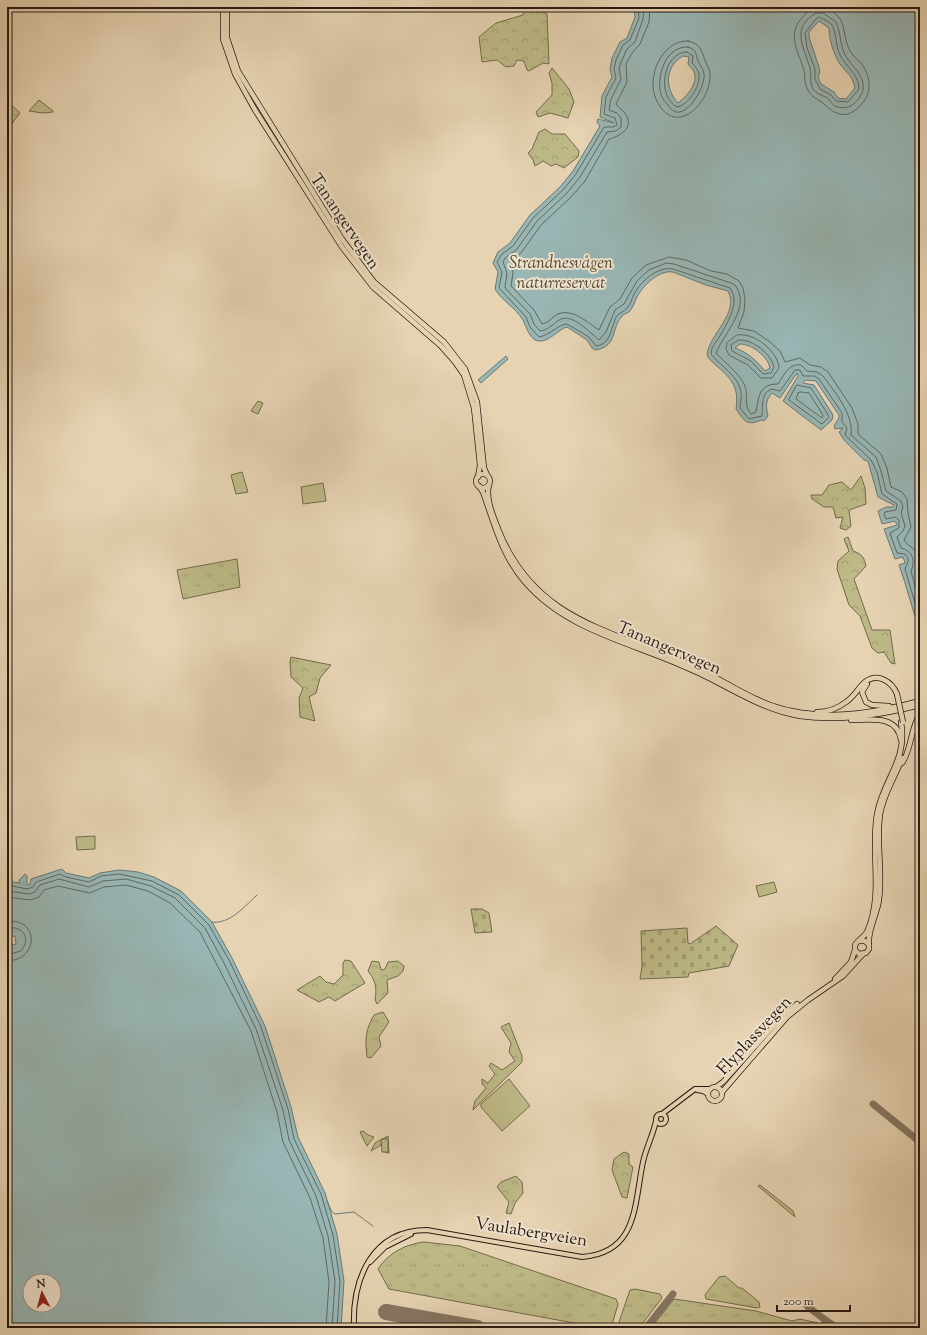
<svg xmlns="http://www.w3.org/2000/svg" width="927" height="1335" font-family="'Sorts Mill Goudy',serif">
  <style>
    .grass { fill: url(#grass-tufts); stroke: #726a4c }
    .forest { fill: url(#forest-crowns); stroke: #726a4c }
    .cemetery { fill: url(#cemetery-stones); stroke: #726a4c }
    .pitch { fill: #bdba87; stroke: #726a4c }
    .water { fill: #98b6b4; stroke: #6b7873; fill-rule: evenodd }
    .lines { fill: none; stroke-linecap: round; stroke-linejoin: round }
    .shore { stroke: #606863; stroke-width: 1 }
    .stream { stroke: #6b7873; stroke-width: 1 }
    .taxiway { stroke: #867662; stroke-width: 7 }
    .runway { stroke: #867662; stroke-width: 16 }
    .major-casing { stroke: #271a12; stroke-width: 6 }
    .highway-casing { stroke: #271a12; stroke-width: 6 }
    .major { stroke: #e6d3b2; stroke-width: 4 }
    .highway { stroke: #e6d3b2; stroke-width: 4.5 }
    .highway-bridge-casing { stroke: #271a12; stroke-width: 6; stroke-linecap: butt }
    .highway-bridge { stroke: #e6d3b2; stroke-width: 4.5 }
    .labels { text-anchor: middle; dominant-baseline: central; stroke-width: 4; stroke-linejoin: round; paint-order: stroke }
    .street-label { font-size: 17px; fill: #271a12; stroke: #efe2cd }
    .park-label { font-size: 17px; font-style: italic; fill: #544a35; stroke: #efe2cd }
  </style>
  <defs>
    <pattern id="grass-tufts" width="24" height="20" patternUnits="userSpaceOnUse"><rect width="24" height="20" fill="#bdba87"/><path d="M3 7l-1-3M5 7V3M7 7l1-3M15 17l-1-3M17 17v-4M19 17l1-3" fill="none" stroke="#a29f74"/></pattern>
    <pattern id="forest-crowns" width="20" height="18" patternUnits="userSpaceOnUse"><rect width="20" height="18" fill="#bdba87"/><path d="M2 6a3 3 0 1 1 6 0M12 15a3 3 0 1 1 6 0" fill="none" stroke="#a29f74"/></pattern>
    <pattern id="cemetery-stones" width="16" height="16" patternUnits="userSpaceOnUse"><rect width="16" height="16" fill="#bdba87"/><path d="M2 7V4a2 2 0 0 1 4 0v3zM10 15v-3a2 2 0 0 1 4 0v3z" fill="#a29f74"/></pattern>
  </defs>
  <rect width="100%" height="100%" fill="#e6d3b2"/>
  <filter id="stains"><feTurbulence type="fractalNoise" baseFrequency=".005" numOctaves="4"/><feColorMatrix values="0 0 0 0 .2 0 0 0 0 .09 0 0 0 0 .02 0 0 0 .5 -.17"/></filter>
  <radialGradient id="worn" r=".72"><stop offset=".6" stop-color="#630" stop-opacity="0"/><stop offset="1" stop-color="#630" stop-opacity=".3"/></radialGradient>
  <g class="grass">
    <polygon points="39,100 53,111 53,112 43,113 29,111"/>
    <polygon points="7,101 20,113 7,130"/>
    <polygon points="237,559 240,587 183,599 177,570"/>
    <polygon points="363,1131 368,1135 374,1137 367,1146 360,1132"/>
    <polygon points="388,1136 389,1153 385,1152 388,1152 387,1139 382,1139 381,1145 371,1151 375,1143"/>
    <polygon points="760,1185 793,1211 795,1217 758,1186"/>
    <path d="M424,1242L460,1246L616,1299L618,1304L611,1328H601L389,1289L378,1269C388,1253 406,1244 424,1242Z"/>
    <polygon points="725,1276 739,1288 742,1288 759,1302 760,1307 757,1308 706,1299 705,1295 719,1277"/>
    <polygon points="635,1289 660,1294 662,1298 639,1328 622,1328 619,1322 630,1290"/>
    <polygon points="674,1299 756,1311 792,1321 800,1319 818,1323 821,1328 651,1328"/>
  </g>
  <g class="forest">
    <polygon points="525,7 539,10 547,14 549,64 543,63 529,71 527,70 524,61 517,60 514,66 506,67 497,60 482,62 479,37 496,23 523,15"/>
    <polygon points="552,68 569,89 574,102 568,118 550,113 538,117 536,112 552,95 552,83 549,73"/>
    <polygon points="545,129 552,134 565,134 579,151 578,157 564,168 556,164 551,166 543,161 535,166 533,160 528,153 532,149 539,132"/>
    <polygon points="861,476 865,488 866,504 849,510 851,526 846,530 840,528 843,517 836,518 833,507 824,507 812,499 811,495 822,495 829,485 842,482 851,490"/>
    <path d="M848,537L853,551C862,554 864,557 866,566L854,579L872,630H890L895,664L891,663L884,652L878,653L872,648L860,616L849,605L837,569L838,561L849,551L844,539Z"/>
    <polygon points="291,657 331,665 320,678 316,693 309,697 315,721 300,717 299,698 303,688 291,677 290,662"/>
    <polygon points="345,960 351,961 365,983 335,1001 329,997 319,1002 297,990 320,976 326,982 334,984 343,975 343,963"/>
    <path d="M372,961L379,962L381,970L385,969L388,962L398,961L404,966L403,971L398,976L387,980L388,993L377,1004L375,1000C377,988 376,981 368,971Z"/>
    <path d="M383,1012L389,1022L379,1037L381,1046L371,1058L367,1057C365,1039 365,1031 374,1015Z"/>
    <polygon points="509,1023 522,1056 522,1062 473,1110 475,1101 486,1088 482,1084 482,1079 488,1083 495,1074 489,1066 491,1063 502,1070 515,1061 509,1052 511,1043 501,1027"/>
    <polygon points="624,1152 629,1154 629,1164 633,1167 627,1198 622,1197 612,1170 614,1159"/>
    <polygon points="516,1176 522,1182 523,1193 515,1203 511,1214 506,1213 509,1202 497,1187 501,1182"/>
  </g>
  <g class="cemetery">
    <polygon points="471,909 482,909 489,913 492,932 475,933"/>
    <polygon points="716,926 738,945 729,966 689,973 688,977 640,979 642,966 641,931 687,928 688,943 690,944"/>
  </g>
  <g class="pitch">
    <polygon points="258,401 263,403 258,414 251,411"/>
    <polygon points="242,472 248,492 236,494 231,475"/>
    <polygon points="323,483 326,501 303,504 301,487"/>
    <polygon points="95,836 95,849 77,850 76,837"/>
    <polygon points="774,882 777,892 759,897 756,886"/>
    <polygon points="509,1079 530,1106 502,1131 481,1107 481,1104"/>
    <polygon points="381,1139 388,1139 388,1152 382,1152"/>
  </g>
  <g class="water">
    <path d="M634,7H920V631C912,609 907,587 899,565L905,563L903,557L895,559L884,529L897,525L895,521L882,524L878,511L886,507H893L894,505L878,497L868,461L864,460L844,440L839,432L843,428L835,429L834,426L839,418V415L816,381L805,380L803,383L814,385L833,415L832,420L821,430L783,401L798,376L797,373L780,398L772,393C765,401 766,406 768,416L764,421L761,420C746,427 744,420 736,409C739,389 733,380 718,367C714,363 709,360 707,355C709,334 740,313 728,291L706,285L673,272C659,270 645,284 638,295C635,300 634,306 630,311C627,314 625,313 622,316C611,328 618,346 596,350L592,348L587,340L567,327C558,329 550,342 539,341C530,341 526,326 523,320C516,308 502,301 495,289L498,272L493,263L498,252L510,243L530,215L560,187L573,171L600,126L597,122L598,119L614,123L600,117L602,96L612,77L610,69L612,58L620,42L627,38L635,17ZM819,21L829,28C829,40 834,55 840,64C847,74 852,74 855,88L846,99L838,98L834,92L821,84L818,77L820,72L818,64L809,37V32ZM683,56L689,57L688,64C690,67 693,69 694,72C699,83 686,97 678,103C665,89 664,67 683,56ZM740,344C752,344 768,357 770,368L765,371C756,360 747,352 735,348Z"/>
    <polygon points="506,356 508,359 481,383 478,380"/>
    <path d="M62,869L66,873L89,878L100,873L119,870L138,872L154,877L181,891L212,922L232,958L265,1026L291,1107L298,1137L325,1193L337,1234L344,1281L341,1328H7V946L16,944L15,936L7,937V881L20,883L19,880L25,874L27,876V885L30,884L31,879ZM30,1281H54V1305H30Z"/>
  </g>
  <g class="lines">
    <g class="shore">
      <path d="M638,7L639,18L630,40L623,45L616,60L614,69L616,78L606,97L604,114L615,118L617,125L613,127H604L576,174L563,190L533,218L513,246L502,254L497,262L502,272L499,288L526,317L530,327L539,337C550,335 559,324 567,324L589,337L596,346C611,344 611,328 616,317C620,312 624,312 627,308C631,304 632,298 634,294C641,281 658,266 673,269L730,288C743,304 721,334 712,348L711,354C720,366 739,376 741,392C742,398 740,403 740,408L749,419L762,416C763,407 760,393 772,389L780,391L795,370H800L803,376H815L819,379L842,413V422L847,428L845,435L871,460L877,472L882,494L897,504L896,510L885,512L884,514L886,519L895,517L899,520V528L890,533L897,553L905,554C911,561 907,563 905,569L920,620"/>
      <path d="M644,7L643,19L635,42L627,49L621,62L619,69L621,79L611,99L609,110L617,113L621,118V127L616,131L607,132L580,177L567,193L537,221L517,249L505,258L503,262L507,273L505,288L530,314L534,324L540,331C548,330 552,325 559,320C572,312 590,333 599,340L606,332L615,310L624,304L637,281L649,270L666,263L674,264L734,284C753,305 724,333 716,353C725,363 737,371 744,384C750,396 742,403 751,414L756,412C759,396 759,384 778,384C784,376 788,363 801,365L807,371L817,372L823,376C835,392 854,415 851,435L876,457L881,471L886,491L901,501L903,507L901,513L905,526L903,531L897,537L901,548C912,551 916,560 911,571L920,606"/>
      <path d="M650,7L649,22L640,44L632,53L626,64L627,82L616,104C618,108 622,109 625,113C635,127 621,136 609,139L585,181L571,197L541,225L521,253L511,261L513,273L511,286L534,310L542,324C549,323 552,317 558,314C573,308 588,323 599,330L610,307L620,299L632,278L646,265L669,257L686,260L711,271L727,274L739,281L743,288L745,299L744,312L738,328L754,331L770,342L780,351L785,362L800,358L810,365L821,367L828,372L852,408L858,424V434L881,454L887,468L891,487L902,492L907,499L908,513L911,527L904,540C907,546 915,547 919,557C922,565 917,571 920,579"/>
      <path d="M815,7C809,9 805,14 801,19C788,34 797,50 803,67C806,75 803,81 808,90C812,98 818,99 824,104C839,118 850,119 864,101C873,90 869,72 860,62C856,58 853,56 850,51C840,31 850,17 823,7"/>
      <path d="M816,13H823L836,22C840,30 840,41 843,50C848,65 865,72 863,90C859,102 848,112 835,106C831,104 830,99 826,97C821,95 817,94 813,89C809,81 812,75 810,68C804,47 790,28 816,13Z"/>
      <path d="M819,17C823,19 829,21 832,25C836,31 836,47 840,55C846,67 859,74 859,89L848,102L836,101L831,95L820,89L815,79V69L807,48L805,33L815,20Z"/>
      <path d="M688,41C701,44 701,50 705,60C706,65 710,68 710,74C712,101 675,141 656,99C646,77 662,40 688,41Z"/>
      <path d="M688,47C698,50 695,55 699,63C701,67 703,69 704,74C706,85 689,115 676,112C672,111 669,107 667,104C663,100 661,96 660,90C658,73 666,46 688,47Z"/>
      <path d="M687,52L693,56L692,63C695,66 698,69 699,74C701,85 689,105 677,107C656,96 663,52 687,52Z"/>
      <path d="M737,335C754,332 778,351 779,368L772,378H761L748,365L729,355L726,349L727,343Z"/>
      <path d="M739,340C753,339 771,354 774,367L771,373L763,374L751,361L732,351L731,345Z"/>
      <polygon points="797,385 811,388 827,413 829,417 822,424 789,400"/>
      <polygon points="801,392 809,393 823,415 822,418 796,399 798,393"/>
      <polyline points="7,885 27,889 33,887 36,882 60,874 66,877 89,882 101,876 119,874 152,881 179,895 209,925 229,960 261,1027 288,1109 294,1139 321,1194 333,1235 340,1281 337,1328"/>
      <polyline points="7,891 29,894 35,892 40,885 59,879 89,887 103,881 126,879 151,886 175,898 205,928 224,963 256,1029 283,1110 289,1140 316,1196 328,1236 335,1281 332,1328"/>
      <polyline points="7,897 30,900 39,897 44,890 58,886 90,893 104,887 126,885 148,891 170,903 200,932 251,1031 277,1112 283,1142 310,1198 323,1238 329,1282 326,1328"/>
      <path d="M7,922C38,916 41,960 7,961"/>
      <path d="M7,928C22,925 32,938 21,951L7,955"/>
    </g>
    <g class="stream">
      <path d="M212,922C229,925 245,906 257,895"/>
      <polyline points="327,1201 332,1212 335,1214 354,1212 373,1226"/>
    </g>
    <g class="taxiway">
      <polyline points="873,1104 920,1142"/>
      <polyline points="807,1306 824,1319 827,1328"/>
      <polyline points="824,1319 837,1328"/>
      <polyline points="646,1328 673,1294"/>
    </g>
    <polyline class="runway" points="386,1312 477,1328"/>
    <defs>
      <g id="major">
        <polyline points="697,1090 703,1091 708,1094"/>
        <circle cx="661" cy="1119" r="5"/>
        <polyline points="662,1114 695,1089 710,1089"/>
        <polyline points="370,1262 385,1247 411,1234"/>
        <path d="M354,1328C352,1279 372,1230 427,1230L582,1257C638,1253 634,1205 643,1162C646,1148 653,1135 656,1121"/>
      </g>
      <g id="highway">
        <polyline points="223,7 223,39 235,74 255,110 342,247 373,287 441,346 455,362 464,375 474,408 480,465 478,477"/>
        <polyline points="227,7 227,38 238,71 342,239 374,282 444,342 465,369 477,402 484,468 487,475"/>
        <circle cx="483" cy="481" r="7"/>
        <path d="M489,485C485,499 494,518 499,531C536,623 614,630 693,666C726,681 755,704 792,711C834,720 879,712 920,701"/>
        <path d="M479,486L483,492C494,523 502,556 525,582C568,632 635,643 692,670C729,686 759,709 800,716C840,722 881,715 920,705"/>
        <polyline points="867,684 862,692 866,702 872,705 889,706"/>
        <path d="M817,712C827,712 837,709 846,702C854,697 858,688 865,682C878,672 892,682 897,694"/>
        <path d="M851,720C870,720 897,714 901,740"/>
        <path d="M902,763C912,749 910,729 920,714"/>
        <path d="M859,941H865L869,945V949L866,953L859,954L855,950V945C858,940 864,937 867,932C884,893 870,854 877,814C883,779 908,761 901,722"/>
        <path d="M869,945C867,931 877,915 879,900C883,872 876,843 880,815C883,794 895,778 902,758"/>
        <polyline points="835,979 851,962 855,950"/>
        <polyline points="716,1087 723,1082 777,1022 797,1004"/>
        <circle cx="715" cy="1094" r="7"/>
        <polyline points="722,1092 787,1017 808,1000 843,976 863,954"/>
      </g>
    </defs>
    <use href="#major" class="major-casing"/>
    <use href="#highway" class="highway-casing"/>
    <use href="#major" class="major"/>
    <use href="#highway" class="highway"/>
    <defs>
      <polyline id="highway-bridge" points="897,694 903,722"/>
    </defs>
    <use href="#highway-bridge" class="highway-bridge-casing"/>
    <use href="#highway-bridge" class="highway-bridge"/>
  </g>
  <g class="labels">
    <g class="street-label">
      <text transform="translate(344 222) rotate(56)">Tanangervegen</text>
      <text transform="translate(669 649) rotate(23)">Tanangervegen</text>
      <text transform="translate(755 1036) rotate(-47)">Flyplassvegen</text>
      <text transform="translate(531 1233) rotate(9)">Vaulabergveien</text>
    </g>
    <g class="park-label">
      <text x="561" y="264">Strandnesvågen<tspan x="561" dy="20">naturreservat</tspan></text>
    </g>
  </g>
  <rect width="927" height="1335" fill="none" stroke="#e6d3b2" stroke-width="24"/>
  <rect x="8" y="8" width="911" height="1319" fill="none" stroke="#271a12" stroke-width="2"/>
  <rect x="12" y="12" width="903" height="1311" fill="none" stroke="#271a12"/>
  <g transform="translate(42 1293) rotate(354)"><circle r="19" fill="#efe2cd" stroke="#9f9282"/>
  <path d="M0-3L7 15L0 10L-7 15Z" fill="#8f2418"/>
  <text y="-6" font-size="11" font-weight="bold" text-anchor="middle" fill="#271a12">N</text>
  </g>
  <path d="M777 1305v6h73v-6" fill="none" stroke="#271a12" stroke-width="2"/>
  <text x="783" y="1305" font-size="12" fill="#271a12" stroke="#efe2cd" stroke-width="3" paint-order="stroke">200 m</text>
  <rect width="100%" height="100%" filter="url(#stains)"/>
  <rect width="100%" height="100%" fill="url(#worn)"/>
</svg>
